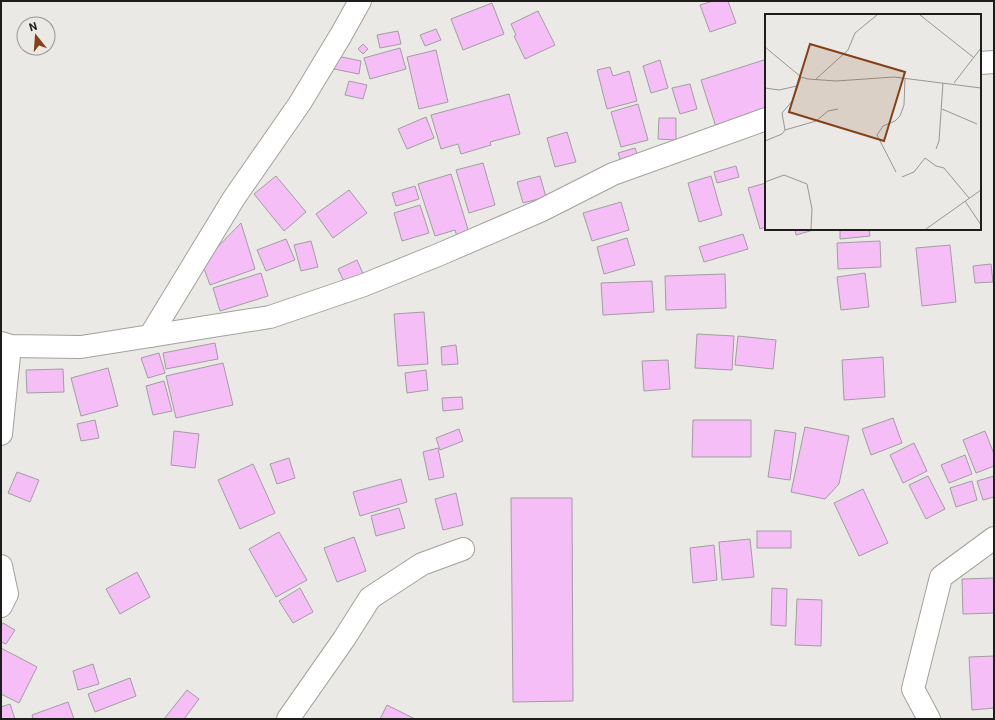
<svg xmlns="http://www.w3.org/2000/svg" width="995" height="720" font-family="Roboto,sans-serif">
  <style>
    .building { fill: #f6bef7; stroke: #a19ea1 }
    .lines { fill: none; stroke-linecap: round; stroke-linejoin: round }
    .street-casing { stroke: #a2a19e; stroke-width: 24 }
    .street { stroke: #fff; stroke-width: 22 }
    .inset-road { fill: none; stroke: #989795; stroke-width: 1 }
    .view { fill: #844016; fill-opacity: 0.15; stroke: #844016; stroke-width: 2 }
    .inset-edge { fill: none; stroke: #1d1d1c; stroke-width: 2 }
  </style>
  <rect width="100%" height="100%" fill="#eae9e6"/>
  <g class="building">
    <polygon points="713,1 728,1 736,23 710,32 700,5"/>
    <polygon points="492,3 504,34 463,50 451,19"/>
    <polygon points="538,11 555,45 525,59 514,36 516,35 511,24"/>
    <polygon points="436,29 441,40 425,46 420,35"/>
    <polygon points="398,31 401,44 380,48 377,35"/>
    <polygon points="363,44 368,49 363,54 358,49"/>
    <polygon points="400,48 406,69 370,79 364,58"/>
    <polygon points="436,50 448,102 419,109 407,57"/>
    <polygon points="337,56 361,61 359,74 334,69"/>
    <polygon points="660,60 668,88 651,93 643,66"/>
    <polygon points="764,60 766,66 766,111 716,127 701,80"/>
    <polygon points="610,67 613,76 629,71 637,101 607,109 597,70"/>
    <polygon points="349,81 367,85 363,99 345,95"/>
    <polygon points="690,84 697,109 680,114 672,88"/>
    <polygon points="509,94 520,134 490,142 491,145 461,154 458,144 441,149 431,115"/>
    <polygon points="638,104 648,140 621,147 611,112"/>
    <polygon points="426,117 434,138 407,149 398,129"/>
    <polygon points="659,118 676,118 676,140 658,139"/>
    <polygon points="567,132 576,162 555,167 547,138"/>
    <polygon points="635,148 638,157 621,162 618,153"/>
    <polygon points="483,163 495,205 469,213 456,170"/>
    <polygon points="736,166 739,177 717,183 714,172"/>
    <polygon points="451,174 470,236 458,240 455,230 435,236 418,184"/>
    <polygon points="276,176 306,212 284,231 254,194"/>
    <polygon points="540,176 546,197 523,203 517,182"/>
    <polygon points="711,176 722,215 699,222 688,183"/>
    <polygon points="766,183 766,227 760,229 748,188"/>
    <polygon points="415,186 419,199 396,206 392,193"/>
    <polygon points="349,190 367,213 333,238 316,214"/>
    <polygon points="621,202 629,230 592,241 583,213"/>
    <polygon points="420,205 429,233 402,241 394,213"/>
    <polygon points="241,223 255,269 210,285 202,263"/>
    <polygon points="795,229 817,229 796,235"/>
    <polygon points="840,229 869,229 870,236 840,239"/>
    <polygon points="743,234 748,249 704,262 699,247"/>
    <polygon points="627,238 635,265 604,274 597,247"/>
    <polygon points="286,239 295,260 266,271 257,250"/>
    <polygon points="311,241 318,267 301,271 294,245"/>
    <polygon points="880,241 881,267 838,269 837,243"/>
    <polygon points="950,245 956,302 922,306 916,248"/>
    <polygon points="357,260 364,276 345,284 338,269"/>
    <polygon points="991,264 993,282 975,283 973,266"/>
    <polygon points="261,273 268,296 220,311 213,288"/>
    <polygon points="865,273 869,307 841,310 837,277"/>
    <polygon points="725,274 726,308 666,310 665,276"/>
    <polygon points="652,281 654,312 603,315 601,283"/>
    <polygon points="424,312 428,364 398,366 394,314"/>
    <polygon points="697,334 734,336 732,370 695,368"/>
    <polygon points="738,336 776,340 773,369 735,365"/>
    <polygon points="215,343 218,359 166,369 163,353"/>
    <polygon points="456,345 458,364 442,365 441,347"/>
    <polygon points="159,353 165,373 148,378 141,358"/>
    <polygon points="883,357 885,397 844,400 842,360"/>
    <polygon points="668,360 670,389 644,391 642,361"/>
    <polygon points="223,363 233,405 176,418 166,376"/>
    <polygon points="108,368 118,406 81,416 71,378"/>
    <polygon points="63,369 64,392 27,393 26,370"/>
    <polygon points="426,370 428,390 407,393 405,373"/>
    <polygon points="164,381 172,411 153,415 146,386"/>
    <polygon points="462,397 463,409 443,411 442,398"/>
    <polygon points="893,418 902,443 871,455 862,429"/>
    <polygon points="95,420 99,438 81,441 77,424"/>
    <polygon points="693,420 751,420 751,457 692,457"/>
    <polygon points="805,427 849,436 839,484 825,499 791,492"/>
    <polygon points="459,429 463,441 440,450 436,438"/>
    <polygon points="775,430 796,433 790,480 768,477"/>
    <polygon points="174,431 199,434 195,468 171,465"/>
    <polygon points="985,431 994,454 994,466 976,473 963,440"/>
    <polygon points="914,443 927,471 903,483 890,455"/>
    <polygon points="438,448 444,477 429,480 423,452"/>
    <polygon points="965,455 972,474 949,483 941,465"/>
    <polygon points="289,458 295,478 277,484 270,464"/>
    <polygon points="253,464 275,513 240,529 218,480"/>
    <polygon points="17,472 39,480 30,502 8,493"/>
    <polygon points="928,476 945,509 926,519 909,485"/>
    <polygon points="994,476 994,497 983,500 977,481"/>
    <polygon points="401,479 407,502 360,516 353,492"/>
    <polygon points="972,481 977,500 956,507 950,488"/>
    <polygon points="863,489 888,543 859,556 834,503"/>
    <polygon points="456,493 463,525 443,530 435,499"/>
    <polygon points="511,498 572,498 573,701 513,702"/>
    <polygon points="399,508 405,528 376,536 371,516"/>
    <rect x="757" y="531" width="34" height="17"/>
    <polygon points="279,532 307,580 276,597 249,549"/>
    <polygon points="354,537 366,571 337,582 324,548"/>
    <polygon points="750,539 754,577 722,580 719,542"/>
    <polygon points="714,545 717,580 693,583 690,548"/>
    <polygon points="137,572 150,597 120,614 106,589"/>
    <polygon points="994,578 994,613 963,614 962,579"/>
    <polygon points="300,588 313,612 293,623 279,601"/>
    <polygon points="772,588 787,589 786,626 771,625"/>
    <polygon points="797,599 822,600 821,646 795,645"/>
    <polygon points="3,623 15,630 6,644 1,642 1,626"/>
    <polygon points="1,648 37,667 19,703 1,694"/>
    <polygon points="994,656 994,708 972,710 969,657"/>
    <polygon points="93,664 99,684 78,690 73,671"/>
    <polygon points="130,678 136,696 95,712 88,694"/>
    <polygon points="187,690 199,699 184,719 164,719"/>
    <polygon points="68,702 74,719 33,719 32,715"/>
    <polygon points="10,704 15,719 1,719 1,707"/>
    <polygon points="387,705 415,719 380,719"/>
  </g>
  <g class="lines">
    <defs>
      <g id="street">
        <polyline points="980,63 994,62"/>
        <polyline points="150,336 234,198 300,103 341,35 360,1"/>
        <polyline points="1,343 10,346 81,347 270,317 364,285 438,255 540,211 613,174 766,119"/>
        <polyline points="1,434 10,346"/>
        <polyline points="1,566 7,594 1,606"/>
        <polyline points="288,719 344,639 370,598 422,564 463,549"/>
        <polyline points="929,719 913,689 941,577 994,538"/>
      </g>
    </defs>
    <use href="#street" class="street-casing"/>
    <use href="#street" class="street"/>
  </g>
  <g transform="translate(765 14)">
    <rect width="216" height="216" fill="#eae9e6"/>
    <path class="inset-road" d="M155,1L208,43M0,33L36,63L43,65L71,67L129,63L216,74M50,66L83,36L90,19L112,1M189,69L216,34M0,74L14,76L32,72M177,95L212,110M20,116L51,107L63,97L73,95M0,127L17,120L20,116L17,99L28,86L36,63M171,135L174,127L178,69M131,158L112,121L118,112L130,107L135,102L139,91L140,65M137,163L149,158L160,144L171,152L179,154L204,184M0,168L19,161L42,170L47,195L46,215M200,187L216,211M161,215L216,176"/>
    <path class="view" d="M45,30L140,58L119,127L24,98Z"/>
    <rect width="216" height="216" class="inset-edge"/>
  </g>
  <rect width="995" height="720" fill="none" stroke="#1d1d1c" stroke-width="4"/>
  <g transform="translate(36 36) rotate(343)"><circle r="19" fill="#eae9e6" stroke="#989795"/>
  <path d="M0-3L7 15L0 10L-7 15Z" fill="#844016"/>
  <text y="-6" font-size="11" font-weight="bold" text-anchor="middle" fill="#1d1d1c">N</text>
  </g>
</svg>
